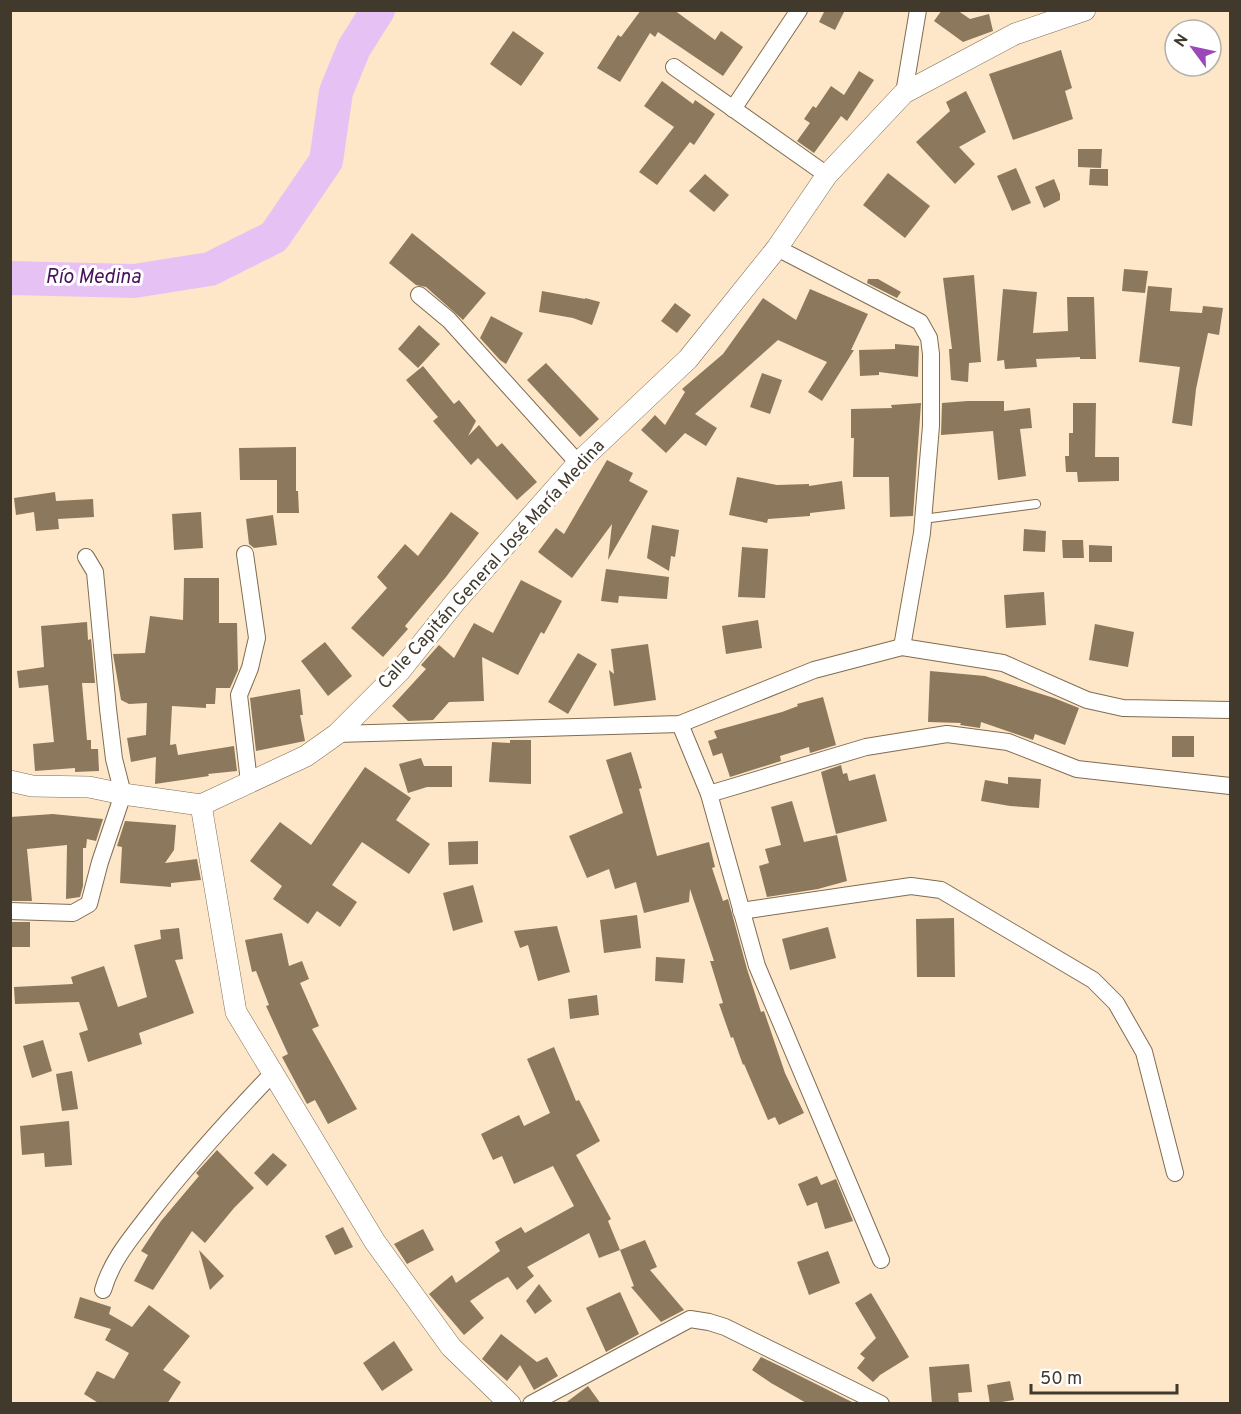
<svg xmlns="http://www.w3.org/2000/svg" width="1241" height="1414" font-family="Overpass,sans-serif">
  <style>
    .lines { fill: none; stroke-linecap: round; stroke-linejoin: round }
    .river { stroke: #e6c2f4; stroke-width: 34 }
    .building { fill: #8c785c }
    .service-casing { stroke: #806c50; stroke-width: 10 }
    .minor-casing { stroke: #806c50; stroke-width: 18 }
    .tertiary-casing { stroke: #806c50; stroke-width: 22 }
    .service { stroke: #fff; stroke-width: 8 }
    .minor { stroke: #fff; stroke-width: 16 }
    .tertiary { stroke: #fff; stroke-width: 21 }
    .labels { text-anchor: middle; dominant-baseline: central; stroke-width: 6; stroke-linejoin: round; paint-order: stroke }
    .street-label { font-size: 18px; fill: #41392c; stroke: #fff }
    .water-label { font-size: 20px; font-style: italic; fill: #49135b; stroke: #fff }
  </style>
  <rect width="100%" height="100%" fill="#fde7c8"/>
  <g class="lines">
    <polyline class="river" points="10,278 134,281 210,269 274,237 326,161 336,92 354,48 378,10"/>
  </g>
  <g class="building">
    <polygon points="641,10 674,10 715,40 721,31 743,47 723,76 658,32 655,37 650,33 620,82 597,68 618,35 621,37"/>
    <polygon points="825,10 845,10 835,30 819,22"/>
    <polygon points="942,10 957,10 970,19 989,14 993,31 963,42 934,21"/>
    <polygon points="513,31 544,53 521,86 490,64"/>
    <polygon points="1061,50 1072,88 1065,91 1073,119 1013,140 989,74"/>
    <polygon points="859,71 874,80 847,121 841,116 814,153 797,141 810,123 804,119 813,106 816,108 831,86 844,95"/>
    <polygon points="662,81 693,104 695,100 715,114 694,145 690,142 657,185 639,172 674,127 644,106"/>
    <polygon points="966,91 986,132 959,147 975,164 955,184 916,142 950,111 946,102"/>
    <polygon points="1078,149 1102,149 1101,168 1078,167"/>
    <polygon points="1016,168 1031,203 1012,211 997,176"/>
    <polygon points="1090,169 1108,169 1108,186 1089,185"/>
    <polygon points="888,173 930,206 905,238 863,205"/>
    <polygon points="705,174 729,195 714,212 689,191"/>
    <polygon points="1054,179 1060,194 1060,200 1044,208 1035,187"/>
    <polygon points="412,233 486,293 463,320 426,287 416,285 389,263"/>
    <polygon points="1124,269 1148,271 1145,293 1122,291"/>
    <polygon points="974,275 981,362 969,363 968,382 951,380 949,349 952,349 943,278"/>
    <polygon points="868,279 878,279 901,292 897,298 867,283"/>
    <polygon points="1148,286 1172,288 1170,311 1202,313 1203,306 1223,308 1219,335 1208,333 1196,389 1192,426 1172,423 1180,367 1139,362"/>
    <polygon points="810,289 868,314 851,350 854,350 822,401 808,392 827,362 778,340 695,414 717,428 706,446 685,433 666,453 641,430 655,415 665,425 685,392 682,389 723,354 763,298 796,320"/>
    <polygon points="1003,289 1037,292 1033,333 1068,331 1067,297 1094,297 1096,359 1080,359 1080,357 1036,359 1037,367 1005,369 1004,360 997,361"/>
    <polygon points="542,291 585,299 585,298 600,302 592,325 573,318 539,312"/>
    <polygon points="675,303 691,315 677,333 661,321"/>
    <polygon points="491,316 523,333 506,364 500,360 480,338"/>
    <polygon points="419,325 440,344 418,368 398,349"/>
    <polygon points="895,344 919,346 918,377 879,372 879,375 860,376 859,350 895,349"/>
    <polygon points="546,363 599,419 580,437 527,380"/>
    <polygon points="423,366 454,404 459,400 476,421 468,436 479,425 497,447 502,443 537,482 517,500 478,458 471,465 433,421 438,417 406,380"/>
    <polygon points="762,373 782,380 770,414 750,407"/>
    <polygon points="968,401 1004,401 1004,411 1030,408 1032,428 1020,429 1026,476 998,480 993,431 941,435 942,403"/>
    <polygon points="921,403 913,516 890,517 889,477 853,477 854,438 851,438 851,409 892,408 891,405"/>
    <polygon points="1073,403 1096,403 1095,457 1119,457 1119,481 1078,482 1077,472 1066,472 1065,456 1069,456 1069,433 1073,433"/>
    <polygon points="296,447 296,491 298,491 299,513 277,513 277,480 240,480 239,448"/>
    <polygon points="607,460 633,473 629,481 648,491 608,560 612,524 572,578 538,552 556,528 564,534"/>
    <polygon points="737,477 777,485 809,484 809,486 842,481 845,509 810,513 810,516 768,519 767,523 729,515"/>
    <polygon points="55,492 56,501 93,499 94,517 58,519 59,529 36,531 34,512 16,515 14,498"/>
    <polygon points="201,512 203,548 174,550 172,514"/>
    <polygon points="451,512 479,533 446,577 405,626 408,629 383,657 351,628 387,588 377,577 405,544 418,556"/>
    <polygon points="273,515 277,545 254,548 249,544 246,519"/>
    <polygon points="652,525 679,530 675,557 671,556 669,571 647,558"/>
    <polygon points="1024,529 1046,531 1045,552 1023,551"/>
    <polygon points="1062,540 1083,540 1084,558 1063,558"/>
    <polygon points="1089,545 1112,546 1112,562 1089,562"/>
    <polygon points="742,547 768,549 765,598 738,597"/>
    <polygon points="606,569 669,577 667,599 619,596 618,603 601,601"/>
    <polygon points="184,578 219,578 219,623 237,623 238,670 230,688 216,688 215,704 206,704 206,708 172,706 170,745 176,744 178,755 234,746 237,771 208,774 209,776 155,784 156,757 131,762 127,738 146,735 147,703 129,704 121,700 113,654 145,653 150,616 183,620"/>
    <polygon points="521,580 562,601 544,634 541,632 518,675 482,657 484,701 449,702 433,720 408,721 392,706 426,669 421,665 439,645 454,658 474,623 493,633"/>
    <polygon points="1044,592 1046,625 1006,628 1004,595"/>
    <polygon points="758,620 762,648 726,654 722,626"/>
    <polygon points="87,622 88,640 91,639 95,683 82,683 87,740 91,740 91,749 98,749 99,771 75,772 75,768 35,771 33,744 54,742 48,685 19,688 17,671 44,667 41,626"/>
    <polygon points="1095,624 1134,632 1128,667 1089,660"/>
    <polygon points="325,642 352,676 328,696 301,661"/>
    <polygon points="648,644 656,700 614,706 609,670 614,674 611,649"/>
    <polygon points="578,653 597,664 568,714 548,702"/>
    <polygon points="930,671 985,676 1054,698 1079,708 1065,745 1035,734 1033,740 981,722 980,728 960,725 961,723 928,722"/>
    <polygon points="300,689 303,715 300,715 305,741 256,751 250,698"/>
    <polygon points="823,697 836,745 810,753 809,747 780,756 781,761 730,777 722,753 713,756 708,741 717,738 714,731 782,712 798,706 797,704"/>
    <rect x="1172" y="736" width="22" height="21"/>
    <polygon points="510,740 531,740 531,784 489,782 492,742 510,743"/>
    <polygon points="631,752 642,788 639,789 657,856 709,842 715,867 712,868 723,901 728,899 747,969 761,1012 764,1011 785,1073 804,1113 779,1125 775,1117 768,1120 744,1064 743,1065 733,1037 731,1038 719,1004 723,1003 710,961 714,961 690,889 689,902 644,913 636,882 615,889 609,869 587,878 569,836 623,813 606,760"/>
    <polygon points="421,758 424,766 452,766 452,787 427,787 408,793 399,764"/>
    <polygon points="841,765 843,774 847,773 849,781 875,774 887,821 836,834 821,772"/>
    <polygon points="365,767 411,798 396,820 430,844 409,874 362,842 332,885 357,902 340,927 317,911 308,924 273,899 282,886 250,861 280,822 311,845"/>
    <polygon points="1008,777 1041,779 1039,808 1010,806 981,801 985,780 1008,784"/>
    <polygon points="792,801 804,842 837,835 847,881 818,889 767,897 759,866 769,863 765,849 781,845 771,807"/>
    <polygon points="53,814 103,819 96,841 87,839 86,848 83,848 83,886 80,897 66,899 67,845 27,849 32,901 11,901 10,817"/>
    <polygon points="125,821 176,825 174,850 165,863 197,859 201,880 171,883 171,887 120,883 122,847 117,846"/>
    <polygon points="478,841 478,864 449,865 448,842"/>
    <polygon points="473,885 483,922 453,931 443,893"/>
    <polygon points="637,915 641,948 604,953 600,920"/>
    <polygon points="954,918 955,977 917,977 916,919"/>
    <polygon points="12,922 30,922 30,947 10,947"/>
    <polygon points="557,926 570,972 538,981 528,945 520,948 514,931"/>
    <polygon points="828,927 836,958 790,970 782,939"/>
    <polygon points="179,928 183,959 175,960 194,1013 139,1033 142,1044 88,1062 79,1033 88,1030 79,1002 15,1004 14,987 73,984 71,977 104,966 118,1007 147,997 134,945 161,939 160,930"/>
    <polygon points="282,933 289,966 302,961 309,979 300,983 319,1026 312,1029 357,1109 328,1124 315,1100 307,1104 282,1057 288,1054 266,1006 269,1005 256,971 252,972 245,940"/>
    <polygon points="656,957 685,959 683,983 655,981"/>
    <polygon points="597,995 599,1015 570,1019 568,999"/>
    <polygon points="43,1040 52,1071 32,1078 23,1046"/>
    <polygon points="554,1047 576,1101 579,1100 600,1141 576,1155 611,1219 608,1221 620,1250 599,1258 589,1233 527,1267 534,1276 517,1290 508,1277 497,1283 470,1301 484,1318 464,1335 429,1294 452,1275 456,1283 500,1251 495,1242 521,1227 525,1233 574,1206 553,1166 514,1184 502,1156 493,1160 481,1134 519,1115 524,1126 550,1113 527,1059"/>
    <polygon points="72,1071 78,1109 62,1111 56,1074"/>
    <polygon points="69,1121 72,1165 45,1167 44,1153 22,1155 20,1126"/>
    <polygon points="217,1150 254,1188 234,1208 205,1243 192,1231 153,1290 134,1281 148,1255 141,1251 161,1221 199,1176 196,1173"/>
    <polygon points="273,1153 287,1165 267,1186 254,1173"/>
    <polygon points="817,1176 821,1185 836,1179 853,1221 825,1229 817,1202 807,1206 798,1184"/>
    <polygon points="343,1227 353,1247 335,1255 325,1236"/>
    <polygon points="423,1229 434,1250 407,1264 394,1244"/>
    <polygon points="645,1240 657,1267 650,1270 684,1310 661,1322 631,1287 634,1286 620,1250"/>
    <polygon points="199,1250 224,1276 210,1290"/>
    <polygon points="828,1251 840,1283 809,1295 797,1262"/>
    <polygon points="539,1284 552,1301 535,1314 526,1301"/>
    <polygon points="620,1292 639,1334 606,1352 586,1308"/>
    <polygon points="871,1293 909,1357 880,1375 873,1382 857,1368 865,1358 860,1354 876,1338 855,1303"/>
    <polygon points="80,1297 111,1307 109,1314 132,1327 149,1305 190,1336 163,1370 181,1382 167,1404 100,1404 84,1394 97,1371 114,1379 129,1353 105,1340 111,1329 74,1318"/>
    <polygon points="501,1334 537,1362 547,1357 558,1376 534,1390 520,1365 507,1381 482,1359"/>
    <polygon points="394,1341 413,1370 382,1391 363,1363"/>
    <polygon points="761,1357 784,1368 856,1404 808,1404 771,1383 752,1370"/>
    <polygon points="969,1364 972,1392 958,1393 959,1404 932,1404 929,1367"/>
    <polygon points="1010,1381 1014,1400 990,1404 987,1385"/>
    <polygon points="588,1386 601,1404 564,1404"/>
  </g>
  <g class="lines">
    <defs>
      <polyline id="service" points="923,519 1036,504"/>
      <g id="minor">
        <polyline points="674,67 827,175"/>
        <polyline points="904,93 918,10"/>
        <polyline points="733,109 799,10"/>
        <polyline points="777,248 920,322 929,338 931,354 931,426 922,533 902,647"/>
        <polyline points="419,295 449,320 578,463"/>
        <polyline points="245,554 257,638 250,668 239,695 249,782"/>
        <polyline points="680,724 709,794 757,966 881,1260"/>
        <polyline points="337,734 680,724 814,670 902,647 1003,663 1087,700 1123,708 1230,710"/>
        <polyline points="709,794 866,747 947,734 1008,742 1077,769 1230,786"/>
        <polyline points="10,911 73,913 89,904 100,862 123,794 114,759 108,709 95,572 86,557"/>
        <polyline points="741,911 911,886 941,890 1093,980 1116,1003 1144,1052 1175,1173"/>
        <path d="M103,1290C112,1259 132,1237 151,1212C189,1163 230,1118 273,1073"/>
        <polyline points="531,1404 690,1319 709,1322 725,1327 881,1404"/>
      </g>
      <g id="tertiary">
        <polyline points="10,781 32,786 89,787 123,794 201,805 306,756 337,734 400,671 456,601 578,463 688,359 777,248 827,175 904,93 1015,34 1085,10"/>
        <polyline points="201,805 236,1012 375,1242 451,1347 510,1404"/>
      </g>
    </defs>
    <use href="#service" class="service-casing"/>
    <use href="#minor" class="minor-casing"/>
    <use href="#tertiary" class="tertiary-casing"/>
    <use href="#service" class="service"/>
    <use href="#minor" class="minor"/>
    <use href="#tertiary" class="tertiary"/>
  </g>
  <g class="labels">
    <g class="street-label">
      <text transform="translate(492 565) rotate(-48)">Calle Capitán General José María Medina</text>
    </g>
    <g class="water-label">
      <text x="93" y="278">Río Medina</text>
    </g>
  </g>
  <rect width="1241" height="1414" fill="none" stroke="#41392c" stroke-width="24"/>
  <g transform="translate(1193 48) rotate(303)"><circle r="28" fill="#ffffff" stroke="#b3b0ab" stroke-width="1.5"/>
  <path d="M0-4.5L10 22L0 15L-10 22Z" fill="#9b49b8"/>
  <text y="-9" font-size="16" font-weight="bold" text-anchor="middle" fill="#41392c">N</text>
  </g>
  <path d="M1031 1384v9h146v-9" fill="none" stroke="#41392c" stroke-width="3"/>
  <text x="1040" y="1384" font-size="18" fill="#41392c" stroke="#ffffff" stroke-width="4.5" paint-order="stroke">50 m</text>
</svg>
